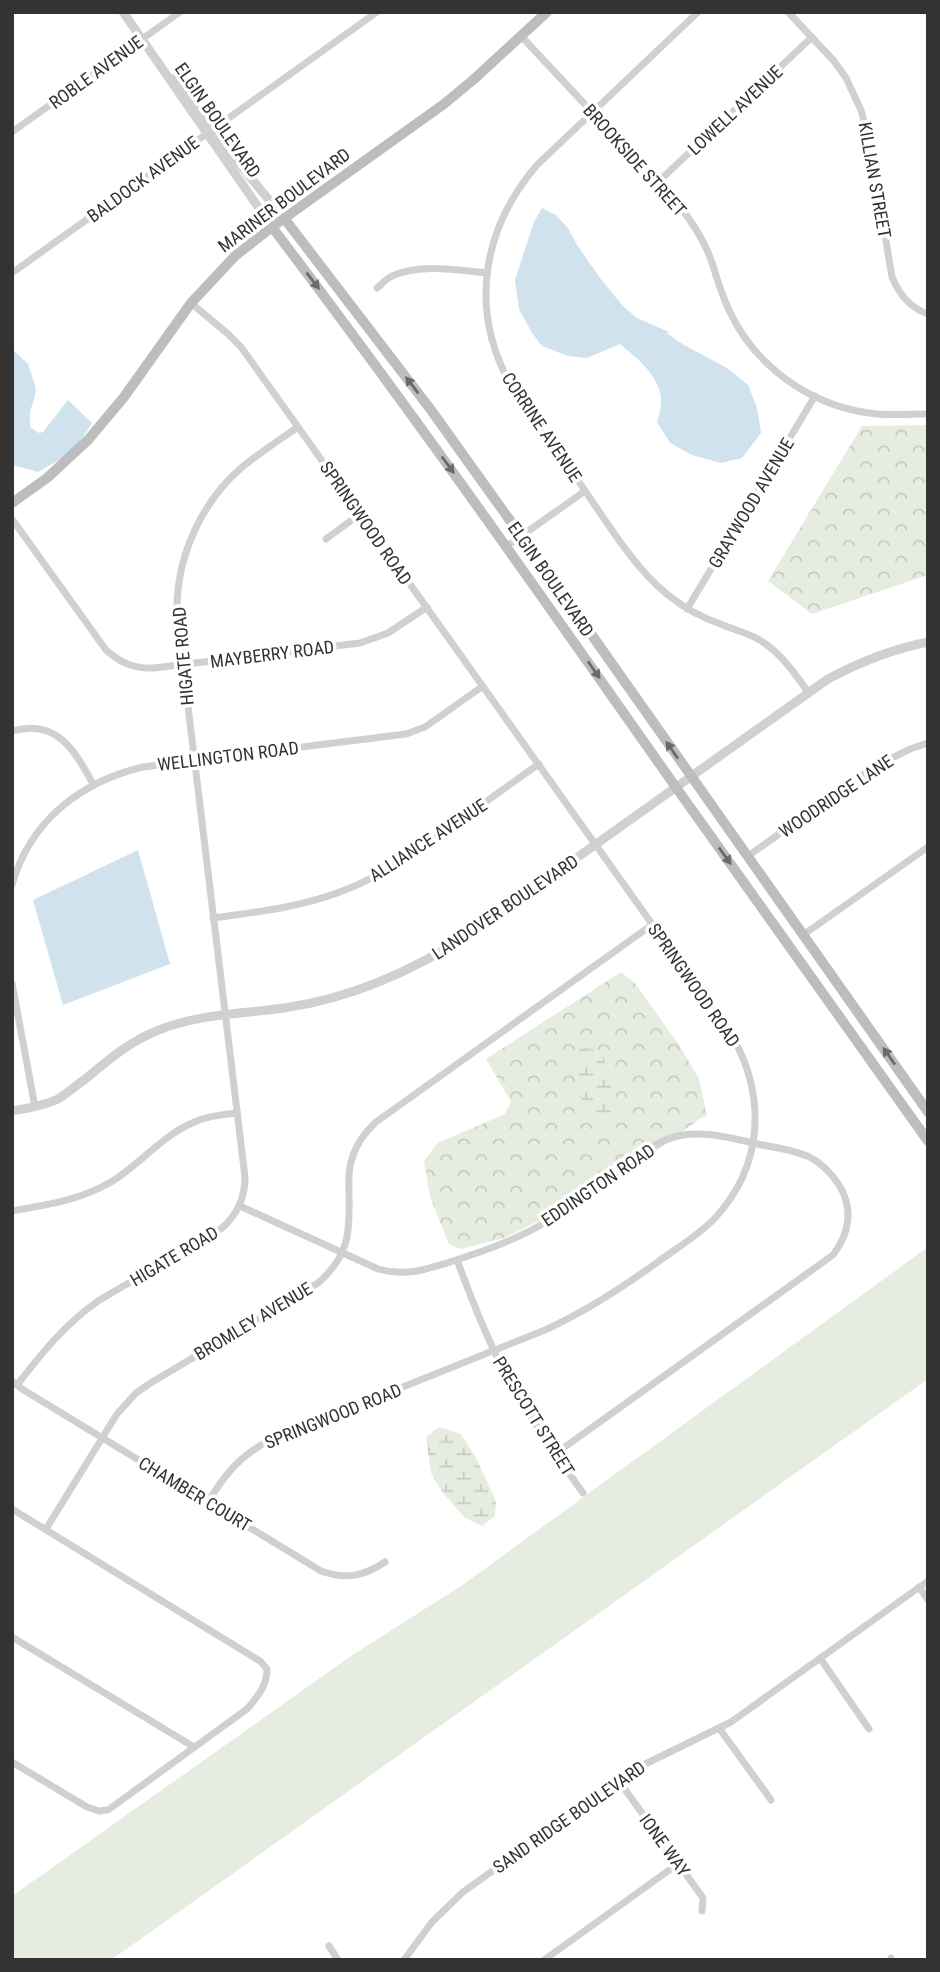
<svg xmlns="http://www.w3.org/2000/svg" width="940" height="1972" font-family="'Roboto Condensed',sans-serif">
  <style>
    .green { fill: #e6ecdf }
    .forest { fill: url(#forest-crowns) }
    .wetland { fill: url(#wetland-marsh) }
    .water { fill: #cfe2ee }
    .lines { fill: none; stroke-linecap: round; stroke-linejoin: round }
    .minor { stroke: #d0d0d0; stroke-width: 7 }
    .tertiary { stroke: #d0d0d0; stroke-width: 9 }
    .secondary { stroke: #bdbdbd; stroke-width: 10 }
    .oneway { fill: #6a6a6a }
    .labels { text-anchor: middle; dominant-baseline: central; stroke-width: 7; stroke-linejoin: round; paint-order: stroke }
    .street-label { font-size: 18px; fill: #333; stroke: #fff }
  </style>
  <defs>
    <pattern id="forest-crowns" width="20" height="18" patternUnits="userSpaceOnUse" patternTransform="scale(1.75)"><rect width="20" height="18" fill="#e6ecdf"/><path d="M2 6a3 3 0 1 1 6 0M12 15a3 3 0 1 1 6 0" fill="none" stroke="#c6cbc0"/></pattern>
    <pattern id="wetland-marsh" width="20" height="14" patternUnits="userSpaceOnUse" patternTransform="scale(1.75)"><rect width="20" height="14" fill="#e6ecdf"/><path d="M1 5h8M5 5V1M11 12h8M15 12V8" fill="none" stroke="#c6cbc0"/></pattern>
  </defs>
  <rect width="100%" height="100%" fill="#fff"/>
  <polygon class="green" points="928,1247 928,1379 111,1960 12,1960 12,1896 354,1654 461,1586"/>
  <g class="forest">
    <polygon points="928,425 928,575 812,614 768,581 862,426"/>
    <polygon points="621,972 635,983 679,1045 699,1079 707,1116 701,1118 651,1155 561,1210 504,1238 461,1249 449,1244 430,1197 424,1161 438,1143 505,1114 511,1102 486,1059"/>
  </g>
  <g class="wetland">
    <path d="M588,1047L601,1051C609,1073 618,1096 612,1119L593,1117L582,1102L576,1049Z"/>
    <polygon points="439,1427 461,1434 476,1458 496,1501 495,1516 482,1526 465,1518 443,1493 431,1473 426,1437"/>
  </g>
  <g class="water">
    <path d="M542,208L556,215L568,228L577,245L600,278L622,305L637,318L669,332L666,333L684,345L727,368L748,385L757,408L761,433L742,458L721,463L692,455L670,443L657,422C659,415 662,406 661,399C659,375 637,358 620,344L587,358L568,356L542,346L532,333L519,309L515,280L534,222Z"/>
    <path d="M12,349L28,364L36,389L34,400L30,411V427L39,433L43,432L68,400L92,423C76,450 65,457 38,472L12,465Z"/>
    <polygon points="138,850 170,964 63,1005 33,900"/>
  </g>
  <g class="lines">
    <g class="minor">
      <path d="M698,12L537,165C483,228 469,307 509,382C527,417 556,450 579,482C605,519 633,567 668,595C684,608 703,618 723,625C735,630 747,633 758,639C780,652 794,672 808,692"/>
      <path d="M788,12L834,61L846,78L861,110L869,139L892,277C899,294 910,308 928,314"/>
      <path d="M521,36L679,205C692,222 704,240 711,260C717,277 721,294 729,310C754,365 809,405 869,413C889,416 908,414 928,414"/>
      <polyline points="12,132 180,12"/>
      <polyline points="658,182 812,37"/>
      <polyline points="12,273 377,12"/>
      <path d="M377,288C381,285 385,280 390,277C419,263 456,270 487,273"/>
      <path d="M191,303L228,334L241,347L734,1039C766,1099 763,1166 715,1218C698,1236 675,1249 655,1264C620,1289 585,1312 545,1330L268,1441C239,1457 225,1474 208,1502"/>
      <path d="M12,519L106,650C121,663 134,669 154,668L360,643L388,633L427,607"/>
      <polyline points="326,539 360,514"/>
      <polyline points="507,546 585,491"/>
      <polyline points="687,609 815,396"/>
      <path d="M12,731C57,718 75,751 93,784"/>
      <polyline points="748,856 874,767 910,749 928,743"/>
      <path d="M12,885C30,821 80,782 143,767L406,734L425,727L483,686"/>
      <path d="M213,918C258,912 302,907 345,890C384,875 417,851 451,827C480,806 509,785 539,764"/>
      <polyline points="803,935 928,847"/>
      <polyline points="12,983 35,1107"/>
      <path d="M240,1206L378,1269C406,1277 428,1269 456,1260C484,1251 513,1241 539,1226C563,1212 584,1196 606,1181C628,1165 651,1142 678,1136C706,1129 740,1141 768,1146C801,1152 819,1155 839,1185C854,1209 849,1234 833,1255L555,1454"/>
      <path d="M12,1211C47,1205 80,1200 111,1182C139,1165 160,1138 190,1124C205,1116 221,1115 237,1113"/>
      <path d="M457,1260C473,1303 489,1344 511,1384C532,1422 558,1458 583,1493"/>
      <path d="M12,1381L22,1389L321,1571C346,1580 364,1576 385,1562"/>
      <path d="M17,1385C42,1353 64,1325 98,1301L222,1228C238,1214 245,1198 245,1177L183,665C181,645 177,625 177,606C178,554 202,502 241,468C259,453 279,440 298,427"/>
      <path d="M12,1509L260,1661L267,1669C267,1686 258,1696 247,1709L108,1810L99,1811L87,1807L12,1762"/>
      <path d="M46,1529L117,1414L136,1393L149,1384L318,1283C349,1256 350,1233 349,1195C349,1184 348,1173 351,1162C355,1146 364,1133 376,1122L653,924"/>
      <polyline points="919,1587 928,1600"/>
      <polyline points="12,1637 194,1747"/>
      <polyline points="820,1658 869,1729"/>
      <polyline points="719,1728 771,1800"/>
      <polyline points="619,1781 703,1898 702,1911"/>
      <polyline points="329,1946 338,1960"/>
      <polyline points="404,1960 432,1922 463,1892 635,1769 731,1722 928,1581"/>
      <polyline points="544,1960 679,1863"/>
      <polyline points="891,1960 891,1958"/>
    </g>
    <g class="tertiary">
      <polyline points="123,12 272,227"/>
      <polyline points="175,78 241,166 284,218"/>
      <path d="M12,1111C28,1108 44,1106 58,1099C67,1094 75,1086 84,1080C107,1061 130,1041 159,1030C198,1014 243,1014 284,1008C353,998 417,969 474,931L828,679C860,662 892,649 928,642"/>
    </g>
    <g class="secondary">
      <polyline points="284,218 431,410 584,624 928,1112"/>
      <path d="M272,227C411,410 543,598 675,786C759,905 844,1022 928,1141"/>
      <polyline points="12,503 47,478 88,440 124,397 191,303 235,256 272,227 444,104 473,80 547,12"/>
    </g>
  </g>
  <defs><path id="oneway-solid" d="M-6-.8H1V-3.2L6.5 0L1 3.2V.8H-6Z" transform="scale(1.75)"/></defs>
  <g class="oneway">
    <use href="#oneway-solid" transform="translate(313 281) rotate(52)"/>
    <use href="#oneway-solid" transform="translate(412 385) rotate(-127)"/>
    <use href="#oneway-solid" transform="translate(448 465) rotate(54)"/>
    <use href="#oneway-solid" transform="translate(594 670) rotate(55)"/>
    <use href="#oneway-solid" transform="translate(672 750) rotate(-125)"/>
    <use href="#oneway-solid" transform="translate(725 856) rotate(54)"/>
    <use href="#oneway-solid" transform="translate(889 1056) rotate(-125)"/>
  </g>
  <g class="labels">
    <g class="street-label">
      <text transform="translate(96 72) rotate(-36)">ROBLE AVENUE</text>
      <text transform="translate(735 110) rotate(-43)">LOWELL AVENUE</text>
      <text transform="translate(218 120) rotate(55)">ELGIN BOULEVARD</text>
      <text transform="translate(635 160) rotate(48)">BROOKSIDE STREET</text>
      <text transform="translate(143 179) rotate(-36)">BALDOCK AVENUE</text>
      <text transform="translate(875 180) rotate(80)">KILLIAN STREET</text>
      <text transform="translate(284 200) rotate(-37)">MARINER BOULEVARD</text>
      <text transform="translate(542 427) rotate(56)">CORRINE AVENUE</text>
      <text transform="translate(751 503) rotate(-59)">GRAYWOOD AVENUE</text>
      <text transform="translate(366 523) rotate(55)">SPRINGWOOD ROAD</text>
      <text transform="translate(551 579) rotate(55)">ELGIN BOULEVARD</text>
      <text transform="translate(272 654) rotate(-7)">MAYBERRY ROAD</text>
      <text transform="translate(183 656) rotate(-95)">HIGATE ROAD</text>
      <text transform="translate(228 756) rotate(-7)">WELLINGTON ROAD</text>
      <text transform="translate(836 796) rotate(-34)">WOODRIDGE LANE</text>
      <text transform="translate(428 840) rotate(-33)">ALLIANCE AVENUE</text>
      <text transform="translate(505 907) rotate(-34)">LANDOVER BOULEVARD</text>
      <text transform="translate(694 985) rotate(55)">SPRINGWOOD ROAD</text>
      <text transform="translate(598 1185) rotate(-34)">EDDINGTON ROAD</text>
      <text transform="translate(174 1256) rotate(-31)">HIGATE ROAD</text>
      <text transform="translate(253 1321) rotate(-31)">BROMLEY AVENUE</text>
      <text transform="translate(333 1416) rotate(-22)">SPRINGWOOD ROAD</text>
      <text transform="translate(534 1416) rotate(58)">PRESCOTT STREET</text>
      <text transform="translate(195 1494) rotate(31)">CHAMBER COURT</text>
      <text transform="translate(569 1817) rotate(-35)">SAND RIDGE BOULEVARD</text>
      <text transform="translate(665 1845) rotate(54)">IONE WAY</text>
    </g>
  </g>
  <rect width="940" height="1972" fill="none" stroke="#333333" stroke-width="28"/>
</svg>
